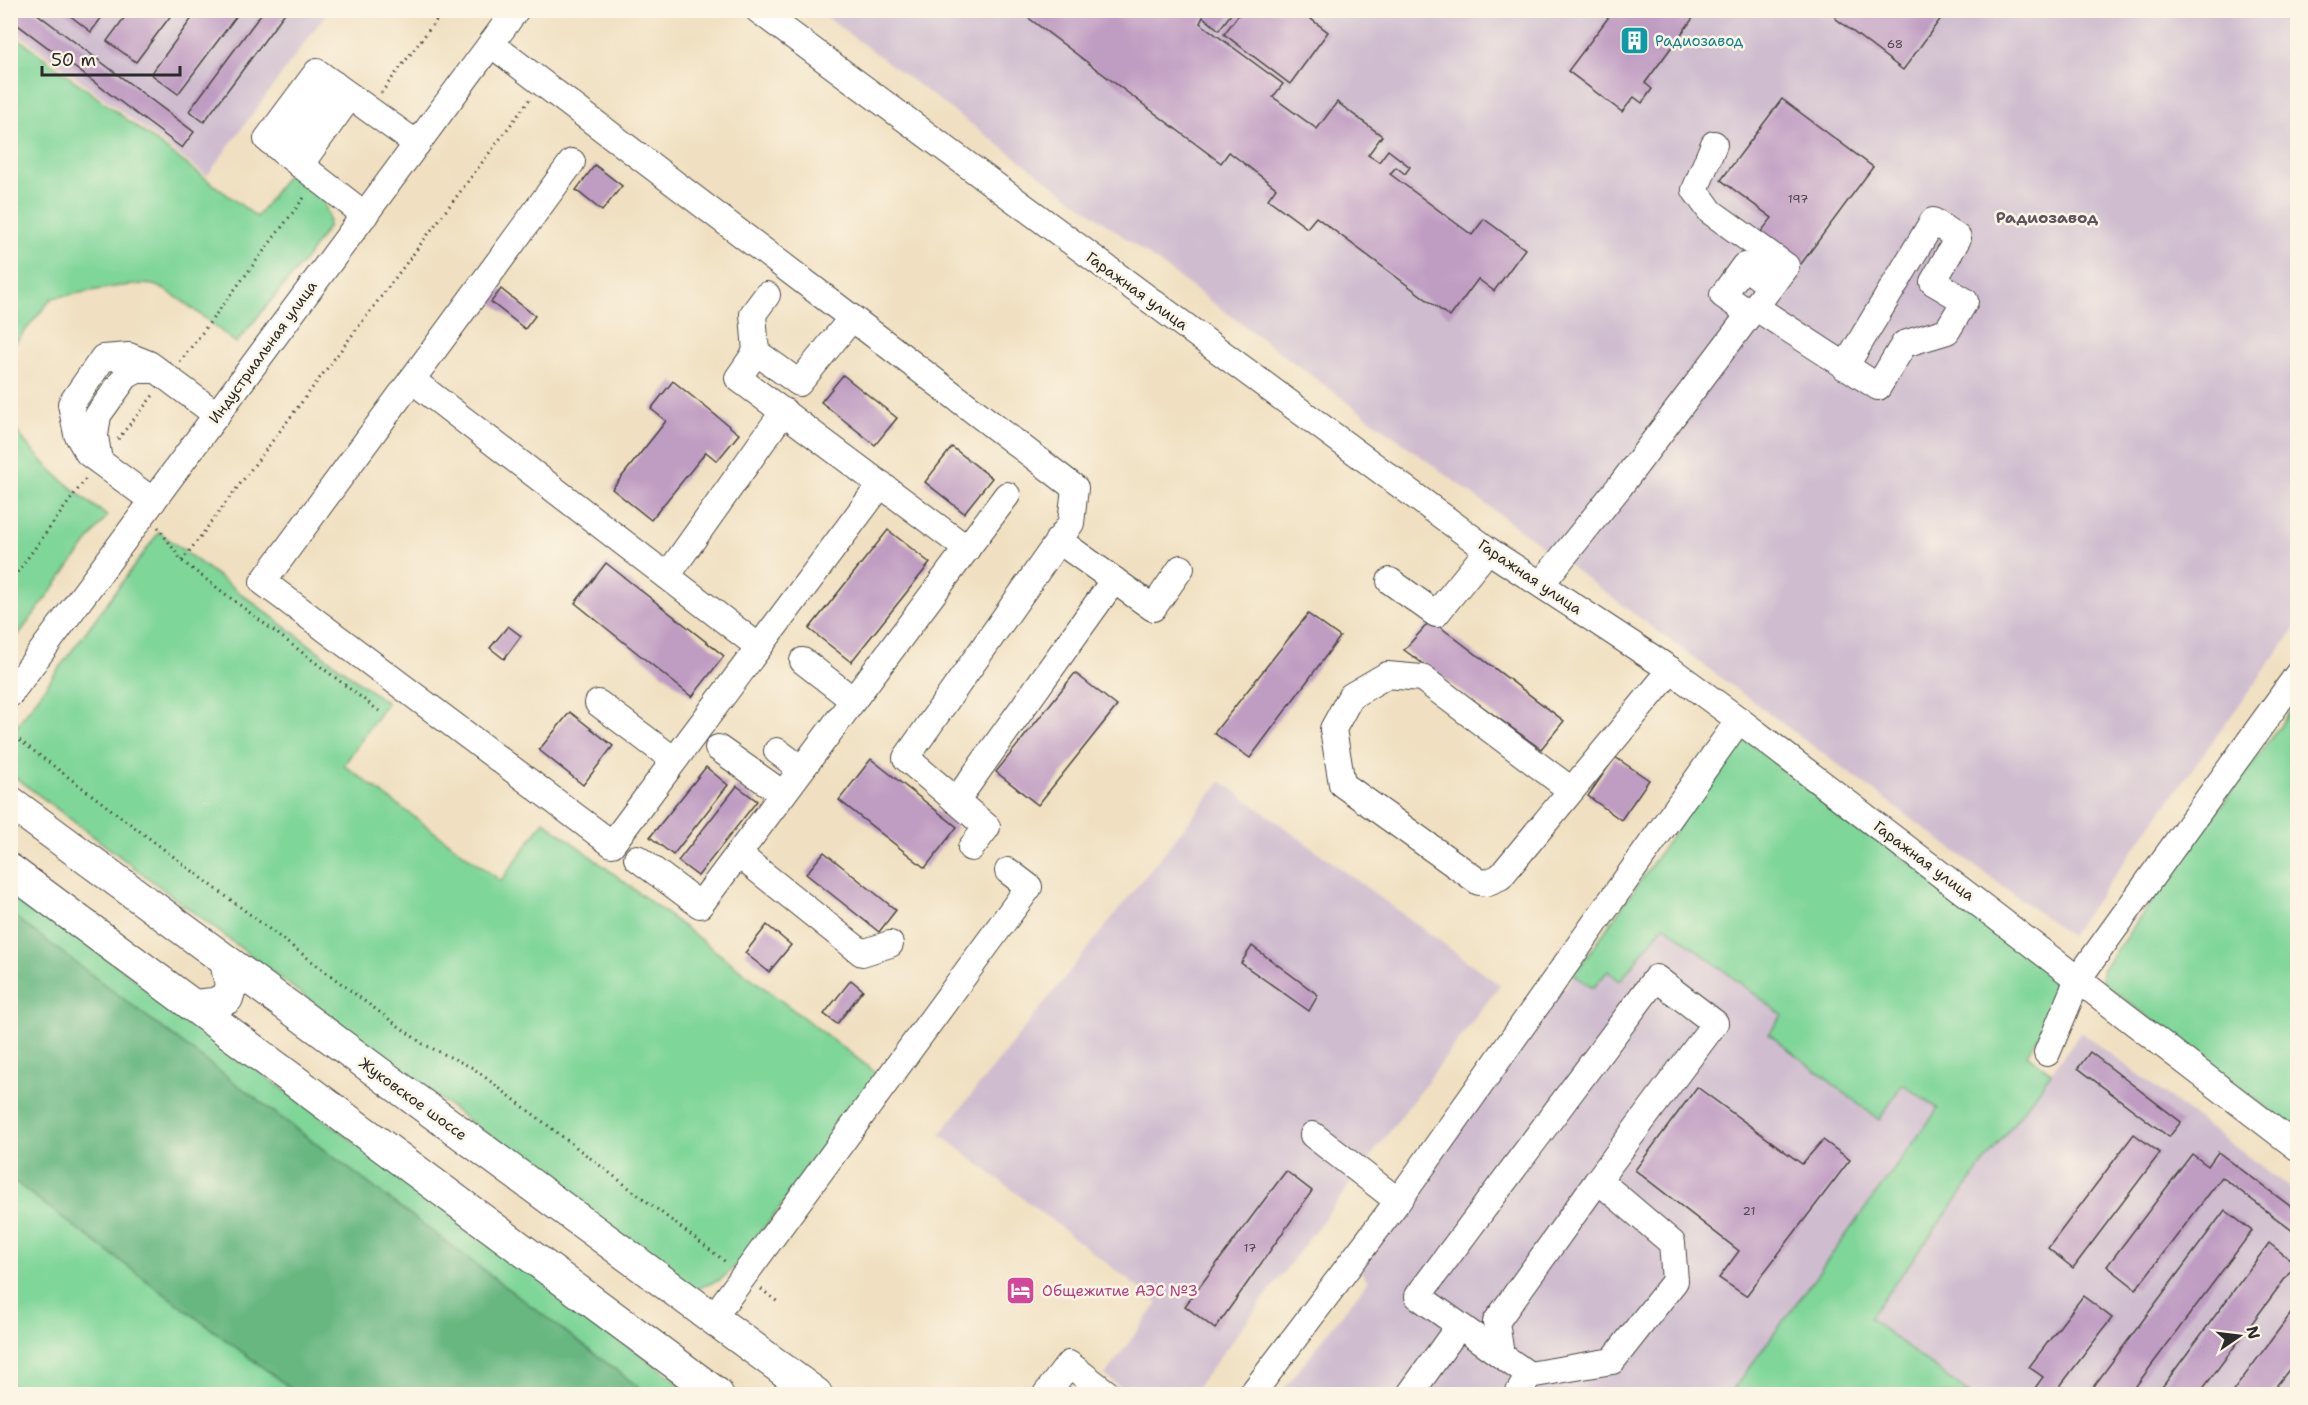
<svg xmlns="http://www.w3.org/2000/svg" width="2308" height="1405" font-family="'Shantell Sans',sans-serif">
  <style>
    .industrial { fill: #cfbdcf }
    .green { fill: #7fd699; stroke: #558062; stroke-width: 1.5 }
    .forest { fill: #67b781; stroke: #497156; stroke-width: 1.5 }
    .building { fill: #bf9cc2 }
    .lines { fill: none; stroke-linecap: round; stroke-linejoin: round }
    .minor-casing { stroke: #494642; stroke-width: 28 }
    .major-casing { stroke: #494642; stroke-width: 34 }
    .path { stroke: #494642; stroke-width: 3; stroke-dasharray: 1.5 4.5; stroke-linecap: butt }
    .minor { stroke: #fff; stroke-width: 26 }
    .major { stroke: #fff; stroke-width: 32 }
    .labels { text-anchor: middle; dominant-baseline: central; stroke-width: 5; stroke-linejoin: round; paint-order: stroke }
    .number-label { font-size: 12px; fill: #504751 }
    .culture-label { font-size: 15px; fill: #0d838f; stroke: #fcf5e5; text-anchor: start }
    .street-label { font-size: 15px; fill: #2b2b2b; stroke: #fcf5e5 }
    .hotel-label { font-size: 15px; fill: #b23c85; stroke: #fcf5e5; text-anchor: start }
    .neighbourhood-label { font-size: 16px; font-weight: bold; fill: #5f5360; stroke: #fcf5e5 }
  </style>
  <rect width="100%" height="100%" fill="#fcf5e5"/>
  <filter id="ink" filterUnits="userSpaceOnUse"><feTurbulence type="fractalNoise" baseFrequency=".0167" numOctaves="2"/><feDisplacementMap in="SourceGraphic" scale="12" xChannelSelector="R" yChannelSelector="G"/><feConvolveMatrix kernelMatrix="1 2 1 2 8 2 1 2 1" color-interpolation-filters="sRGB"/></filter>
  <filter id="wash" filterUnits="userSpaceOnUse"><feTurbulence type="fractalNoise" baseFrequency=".008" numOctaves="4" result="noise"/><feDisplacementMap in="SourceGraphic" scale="24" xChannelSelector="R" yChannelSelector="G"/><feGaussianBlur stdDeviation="1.35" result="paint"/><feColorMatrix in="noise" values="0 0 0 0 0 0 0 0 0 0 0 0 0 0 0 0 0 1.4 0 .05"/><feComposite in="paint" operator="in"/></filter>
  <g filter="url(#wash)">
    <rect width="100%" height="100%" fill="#f0e0c1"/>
    <g class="industrial">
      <polygon points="10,11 328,11 207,176 11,28"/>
      <polygon points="818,11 2297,11 2297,626 2070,936"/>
      <polygon points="1221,781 1500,985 1192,1394 1129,1394 1105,1375 1158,1303 940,1134"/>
      <polygon points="1663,925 1782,1015 1769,1033 1878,1120 1903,1084 1938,1109 1730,1394 1280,1394 1368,1281 1355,1263 1574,975 1593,988 1608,970 1620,981"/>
      <polygon points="2081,1032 2297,1193 2297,1394 1970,1394 1869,1319"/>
    </g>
    <g class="green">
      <path d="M11,33L257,217L287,175L297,176L323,199L329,217L328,227L305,260L236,343C216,328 175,291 153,285C133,281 74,295 52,298L11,348Z"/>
      <path d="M10,421C35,460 70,488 107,516L11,645Z"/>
      <polygon points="159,532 387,703 344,765 501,881 544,821 879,1075 737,1265 720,1280 693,1290 549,1182 523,1155 506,1144 485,1133 11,774 10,735"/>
      <polygon points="2297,702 2297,1131 2102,982 2102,970"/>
      <polygon points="1742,741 1748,741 2057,973 2061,1002 2027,1054 2051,1073 1869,1318 1970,1394 1730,1394 1938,1109 1903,1084 1879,1120 1769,1034 1782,1015 1664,925 1620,981 1608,971 1593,988 1574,975 1737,743"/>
      <polygon points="10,886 694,1394 11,1394"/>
    </g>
    <polygon class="forest" points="11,914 648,1394 298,1394 11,1179"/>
    <g id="blocks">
      <g class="building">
        <polygon points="10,10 32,10 194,132 182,148 10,19"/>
        <polygon points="63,10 107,10 91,32"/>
        <polygon points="130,10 175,10 136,62 107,41"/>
        <polygon points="198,10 241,10 178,94 151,74"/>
        <polygon points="264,10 287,10 204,122 189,111"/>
        <polygon points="1018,10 1179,10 1185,15 1188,10 1234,10 1219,30 1203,17 1200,23 1283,84 1273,97 1317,129 1337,102 1382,136 1368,155 1379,162 1388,150 1410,167 1405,174 1396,167 1390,174 1472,235 1484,219 1525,249 1494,291 1478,279 1450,317 1316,217 1307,228 1268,199 1276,188 1229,152 1221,163"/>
        <polygon points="1242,10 1299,10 1328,32 1290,84 1224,34"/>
        <polygon points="1614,10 1699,10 1645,83 1652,89 1642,103 1634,97 1622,112 1568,71"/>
        <polygon points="1840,10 1947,10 1903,70 1835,18"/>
        <polygon points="1782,99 1873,167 1801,264 1760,233 1772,218 1721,180"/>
        <polygon points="595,165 622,186 602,211 576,190"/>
        <polygon points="501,289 535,316 525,329 491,302"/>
        <polygon points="843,375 897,418 875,445 821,402"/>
        <polygon points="673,381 739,434 717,461 706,452 651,520 612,489 666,421 651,409"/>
        <polygon points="952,447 992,478 964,513 925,482"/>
        <polygon points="888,530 930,563 851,662 809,629"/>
        <polygon points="606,563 724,656 692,697 575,603"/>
        <polygon points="1308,614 1340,637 1250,758 1214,733"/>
        <polygon points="1431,620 1564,721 1541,749 1404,650"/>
        <polygon points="508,626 521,636 504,659 490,648"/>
        <polygon points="1075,673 1117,706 1038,805 996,772"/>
        <polygon points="570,712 613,746 583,785 539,750"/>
        <polygon points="1615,757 1649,780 1621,820 1588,796"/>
        <polygon points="871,759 957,827 925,868 839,800"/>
        <polygon points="706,767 728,785 673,855 650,837"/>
        <polygon points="737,786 757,801 698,876 678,861"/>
        <polygon points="824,852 896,910 879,932 806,874"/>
        <polygon points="767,925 791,945 769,972 745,953"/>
        <polygon points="1252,946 1318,995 1309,1011 1241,963"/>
        <polygon points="851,980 863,990 837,1024 824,1014"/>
        <polygon points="2090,1052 2181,1122 2169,1137 2078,1068"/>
        <polygon points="1697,1087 1802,1164 1823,1140 1850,1160 1746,1296 1719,1278 1739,1251 1635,1170"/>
        <polygon points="2134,1134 2160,1153 2073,1268 2048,1248"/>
        <polygon points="2218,1152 2298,1212 2298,1235 2222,1177 2136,1289 2107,1266 2192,1154 2208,1166"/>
        <polygon points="1286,1171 1312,1191 1215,1329 1185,1306"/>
        <polygon points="2225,1210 2252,1231 2130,1394 2088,1394"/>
        <polygon points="2269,1243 2296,1264 2199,1394 2157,1394"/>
        <polygon points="2083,1296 2112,1318 2054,1394 2044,1394 2035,1388 2043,1377 2029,1367"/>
        <polygon points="2298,1304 2298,1358 2270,1394 2231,1394"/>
      </g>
    </g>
  </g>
  <g filter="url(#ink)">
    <use href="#blocks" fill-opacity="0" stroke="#494642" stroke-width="1.5"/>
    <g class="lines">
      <defs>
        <g id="minor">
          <polyline points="758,10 1488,550 1671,670 1739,720 2298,1148"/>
          <polyline points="491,44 852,318"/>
          <polyline points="283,152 334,84"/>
          <polyline points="572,162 263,582 612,844 881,484"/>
          <polyline points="300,165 350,96"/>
          <polyline points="365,215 267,139 317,72 417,144"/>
          <polyline points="767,295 753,314 756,352 799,383 852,318 1075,488 1071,523 906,758 987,827 971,848"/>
          <polyline points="1755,307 1878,387 1904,344 1947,331 1965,301 1933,282 1958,238 1933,221 1845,367"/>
          <polyline points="1750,314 1723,295 1744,266 1771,286"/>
          <polyline points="756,352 738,378 967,549"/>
          <polyline points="412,380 759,647"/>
          <polyline points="99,461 95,436 98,415 126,376 137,370 157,370"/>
          <polyline points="153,501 88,453 77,434 71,404 103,358 129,356 149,364 217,415"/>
          <polyline points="1058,540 1153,608 1181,568"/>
          <polyline points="667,576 784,411"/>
          <polyline points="1390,581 1436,614 1488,550"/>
          <polyline points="1541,584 1620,486 1786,266 1711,212 1695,190 1714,144"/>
          <polyline points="803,661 853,700"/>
          <polyline points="10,694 516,10"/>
          <polyline points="598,703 674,760"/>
          <polyline points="718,748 783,794"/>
          <polyline points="777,751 801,769"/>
          <polyline points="1571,790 1422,678 1387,675 1351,696 1333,729 1342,784 1479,882 1486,883 1500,877 1671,670"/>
          <polyline points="956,801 1114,580"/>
          <polyline points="738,854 862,953 890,944"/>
          <polyline points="637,858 700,905 1007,495"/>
          <polyline points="2047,1053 2078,979 2298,674"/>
          <polyline points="1313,1135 1398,1201"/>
          <polyline points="712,1319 1029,887 1008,871"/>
          <polyline points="1501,1355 1496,1322 1598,1180"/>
          <polyline points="1046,1394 1069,1364 1108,1394"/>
          <polyline points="1252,1394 1398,1201 1739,720"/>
          <polyline points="1410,1394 1459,1326"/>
          <polyline points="1518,1394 1529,1375 1612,1361 1675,1281 1672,1243 1598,1180 1715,1023 1656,978 1418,1296 1529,1375"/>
        </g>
        <g id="major">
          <polyline points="10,802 816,1394"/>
          <polyline points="10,870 717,1394"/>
          <polyline points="193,1006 214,1004 227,998 231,985 226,962"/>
        </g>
      </defs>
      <use href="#minor" class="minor-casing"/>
      <use href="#major" class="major-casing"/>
      <g class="path">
        <polyline points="381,93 444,10"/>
        <polyline points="180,362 306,195"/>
        <polyline points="118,439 155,393"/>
        <polyline points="158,527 182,561 379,711"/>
        <polyline points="182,561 530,99"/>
        <polyline points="10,582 87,477"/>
        <polyline points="10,733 367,1003 423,1044 473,1068 727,1263"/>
        <polyline points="761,1289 779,1303"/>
      </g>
      <use href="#minor" class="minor"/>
      <use href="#major" class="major"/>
    </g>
  </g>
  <defs>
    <symbol id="building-square" viewBox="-11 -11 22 22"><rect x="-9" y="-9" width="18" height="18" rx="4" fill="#0f9aa8" stroke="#fcf5e5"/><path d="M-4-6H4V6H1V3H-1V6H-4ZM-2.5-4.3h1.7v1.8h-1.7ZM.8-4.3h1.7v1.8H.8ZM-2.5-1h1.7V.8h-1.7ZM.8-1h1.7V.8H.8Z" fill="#fff"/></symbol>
    <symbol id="hotel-square" viewBox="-11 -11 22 22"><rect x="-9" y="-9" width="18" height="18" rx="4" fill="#d1479c" stroke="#fcf5e5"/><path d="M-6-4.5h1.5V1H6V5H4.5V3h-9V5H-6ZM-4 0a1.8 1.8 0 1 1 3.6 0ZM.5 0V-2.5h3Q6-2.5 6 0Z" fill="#fff"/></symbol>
  </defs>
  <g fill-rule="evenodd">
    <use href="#building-square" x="1618" y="24" width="33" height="33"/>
    <use href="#hotel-square" x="1004" y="1274" width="33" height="33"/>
  </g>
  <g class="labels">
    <g class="number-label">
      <text x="1895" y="44">68</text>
      <text x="1798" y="199">197</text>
      <text x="1749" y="1211">21</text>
      <text x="1250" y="1248">17</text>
    </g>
    <g class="culture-label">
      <text x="1655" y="41">Радиозавод</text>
    </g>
    <g class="street-label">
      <text transform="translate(1137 291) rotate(36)">Гаражная улица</text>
      <text transform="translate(263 352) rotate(-54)">Индустриальная улица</text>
      <text transform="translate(1530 577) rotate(34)">Гаражная улица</text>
      <text transform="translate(1924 861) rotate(37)">Гаражная улица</text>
      <text transform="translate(413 1099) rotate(36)">Жуковское шоссе</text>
    </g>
    <g class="hotel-label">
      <text x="1042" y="1291">Общежитие АЭС №3</text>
    </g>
    <g class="neighbourhood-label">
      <text x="2047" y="217">Радиозавод</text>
    </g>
  </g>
  <rect width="2308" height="1405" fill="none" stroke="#fcf5e5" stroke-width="36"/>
  <g transform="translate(2239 1336) rotate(76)" stroke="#fcf5e5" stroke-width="4.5" paint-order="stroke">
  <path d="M0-4.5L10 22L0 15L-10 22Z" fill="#2b2b2b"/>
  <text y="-9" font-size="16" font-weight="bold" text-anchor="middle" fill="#2b2b2b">N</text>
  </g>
  <path d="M42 66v9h138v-9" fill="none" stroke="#2b2b2b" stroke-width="3"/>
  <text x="51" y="66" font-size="18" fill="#2b2b2b" stroke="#fcf5e5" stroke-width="4.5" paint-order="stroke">50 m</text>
</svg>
